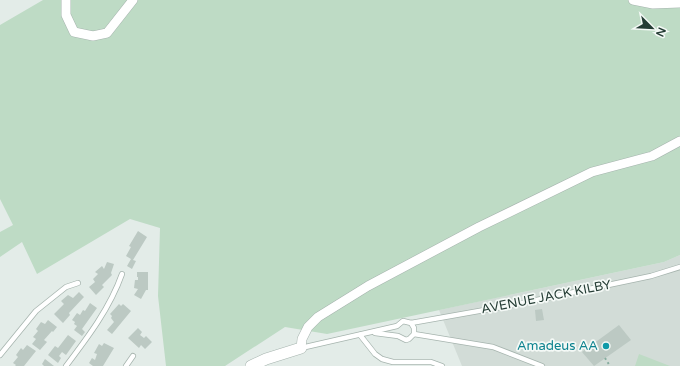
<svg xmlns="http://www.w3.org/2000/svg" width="680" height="366" font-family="'Varela Round',sans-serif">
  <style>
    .built { fill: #d2dcd7 }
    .green { fill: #bedbc5 }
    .building { fill: #bcc9c3 }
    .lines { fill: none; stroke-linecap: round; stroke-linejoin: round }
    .service-casing { stroke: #a6b4ae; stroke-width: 6 }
    .minor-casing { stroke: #a6b4ae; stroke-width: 10 }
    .tertiary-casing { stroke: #a6b4ae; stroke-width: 12 }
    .path { stroke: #87ad9f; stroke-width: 2; stroke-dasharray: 2 3; stroke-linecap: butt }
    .service { stroke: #fff; stroke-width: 4.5 }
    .minor { stroke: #fff; stroke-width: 9 }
    .tertiary { stroke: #fff; stroke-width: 11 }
    .culture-dot { fill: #0f9aa8; stroke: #f4f9f6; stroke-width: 1.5 }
    .labels { text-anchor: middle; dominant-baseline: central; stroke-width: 3.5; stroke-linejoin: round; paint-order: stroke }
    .street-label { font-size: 13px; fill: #243c34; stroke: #f4f9f6 }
    .culture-label { font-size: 13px; fill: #0d838f; stroke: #f4f9f6; text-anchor: end }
  </style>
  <rect width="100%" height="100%" fill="#e3ece8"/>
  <polygon class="built" points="680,255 680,366 462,366 439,310 664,262"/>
  <g class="green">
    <polygon points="43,0 680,0 680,255 664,262 327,334 285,327 225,366 166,366 158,296 160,228 130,219 37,274 22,242 0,257 0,232 13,225 0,199 0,25"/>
    <polygon points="639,354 670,366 635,366"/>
  </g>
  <g class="building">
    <polygon points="138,231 147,237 133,260 136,261 132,269 127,266 131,259 126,256 131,247 129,246"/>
    <polygon points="107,262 114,264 111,273 112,275 102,285 104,287 96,295 89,287 95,282 93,279 98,274 95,272 102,266 104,269"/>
    <polygon points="137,272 148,272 148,290 146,290 141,299 134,295 138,289 134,288 135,280 138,280 138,277 137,277"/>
    <polygon points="79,292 84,297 69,313 70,315 63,323 54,314 64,304 61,301 68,295 73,298"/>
    <polygon points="90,303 97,308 82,329 85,332 82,336 74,330 77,326 74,324 75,322 72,320 77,313 80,315 83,310 85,311"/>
    <polygon points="119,304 121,306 123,304 131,311 112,334 107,330 114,322 111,318 112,316 110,314"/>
    <polygon points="542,309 544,320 536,321 535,310"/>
    <polygon points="48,320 57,327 53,332 52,331 44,340 47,342 40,350 32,344 36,339 33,337 38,331 36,329 41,322 45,324"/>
    <polygon points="619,325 631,340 594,366 582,352"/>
    <polygon points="138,328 142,332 140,335 144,338 146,336 152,342 145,349 141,345 139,348 128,338"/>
    <polygon points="68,335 76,341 66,355 62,352 59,356 61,358 58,363 48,355 55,346 58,348"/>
    <polygon points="104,343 114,348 103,366 93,366 89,363 92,358 95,360 97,354 94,353 99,344 102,346"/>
    <polygon points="27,345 36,351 24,366 15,366 16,365 13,363 18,357 16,355 21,348 23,350"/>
    <polygon points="45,359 54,366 44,366 42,364"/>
  </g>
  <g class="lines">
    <defs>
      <g id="service">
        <polyline points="375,333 398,336 406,340 409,339 414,334 414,328 411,323"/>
        <polyline points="414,334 493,347 542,366"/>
        <polyline points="360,335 375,354 382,359 393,362 431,362 442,366"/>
        <polyline points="301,348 397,326 403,321 411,323 513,305 651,276 680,267"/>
        <polyline points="0,355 36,311 66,287 78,283"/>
        <path d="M66,366C88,337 110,308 122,274"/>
        <polyline points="126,366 133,356"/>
      </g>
      <g id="minor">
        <polyline points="66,0 66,15 74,32 93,36 107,33 133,0"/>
        <polyline points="633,0 653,4 680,3"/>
        <polyline points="301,348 302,339 308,327 318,317 368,286 479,227 592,172 652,156 680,141"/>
      </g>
      <polyline id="tertiary" points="251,366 266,359 301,348"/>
    </defs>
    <use href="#service" class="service-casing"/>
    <use href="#minor" class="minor-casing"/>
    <use href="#tertiary" class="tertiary-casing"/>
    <polyline class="path" points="605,358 610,366"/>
    <use href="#service" class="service"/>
    <use href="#minor" class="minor"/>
    <use href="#tertiary" class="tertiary"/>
  </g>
  <circle class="culture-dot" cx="606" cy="346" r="4"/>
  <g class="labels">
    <g class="street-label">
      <text transform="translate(546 297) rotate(-11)">AVENUE JACK KILBY</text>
    </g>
    <g class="culture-label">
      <text x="598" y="346">Amadeus AA</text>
    </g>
  </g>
  <g transform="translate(652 28) rotate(114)" stroke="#f4f9f6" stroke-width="3" paint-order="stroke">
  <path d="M0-3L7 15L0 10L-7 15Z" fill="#243c34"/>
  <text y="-6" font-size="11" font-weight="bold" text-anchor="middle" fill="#243c34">N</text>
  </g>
</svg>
